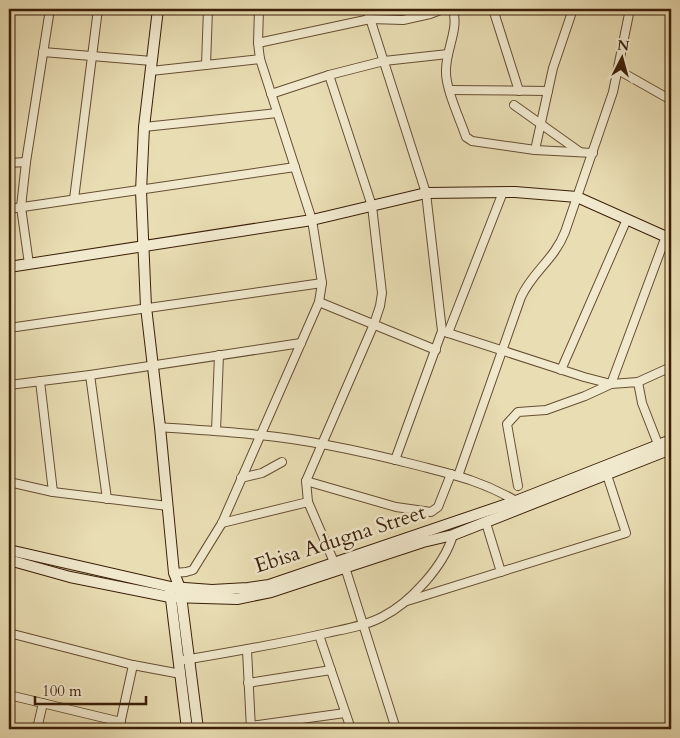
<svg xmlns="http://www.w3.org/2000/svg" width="680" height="738" font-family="Cardo,serif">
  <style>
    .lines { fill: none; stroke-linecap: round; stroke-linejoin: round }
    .street-casing { stroke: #664e32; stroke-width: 10 }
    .secondary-casing { stroke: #3b1f07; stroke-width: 12 }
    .street { stroke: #f1e9ce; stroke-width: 8 }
    .secondary { stroke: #f1e9ce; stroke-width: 10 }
    .labels { text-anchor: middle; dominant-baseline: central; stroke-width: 5; stroke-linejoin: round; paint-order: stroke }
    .street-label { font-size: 21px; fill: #3b1f07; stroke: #f1e9ce }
  </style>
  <rect width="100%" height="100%" fill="#e9ddb3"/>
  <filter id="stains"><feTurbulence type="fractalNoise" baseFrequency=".004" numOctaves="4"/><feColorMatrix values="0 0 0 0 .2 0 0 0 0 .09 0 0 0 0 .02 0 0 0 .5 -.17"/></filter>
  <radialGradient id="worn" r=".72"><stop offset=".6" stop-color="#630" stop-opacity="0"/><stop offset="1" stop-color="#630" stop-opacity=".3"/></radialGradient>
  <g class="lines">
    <defs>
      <g id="street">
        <polyline points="367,9 426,193 442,331 395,460"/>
        <path d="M453,9C459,30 446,49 446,70C445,88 460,119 466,137L472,141L535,150L593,153"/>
        <polyline points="493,9 519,91"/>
        <polyline points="258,43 370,19 403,20 430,14 443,9"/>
        <polyline points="43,52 152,61"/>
        <polyline points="206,65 208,9"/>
        <polyline points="618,70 671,100"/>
        <polyline points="151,71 260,59"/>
        <polyline points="329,75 372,206 382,293 380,306 374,324 306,481 308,502 334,562"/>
        <polyline points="450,90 548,91"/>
        <polyline points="271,94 329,75 384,61 448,54"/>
        <polyline points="514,105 580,152"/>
        <polyline points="144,127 277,113"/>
        <polyline points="535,150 553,68 573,9"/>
        <polyline points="9,163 26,162"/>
        <polyline points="74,199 98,9"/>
        <polyline points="9,209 295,167"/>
        <polyline points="29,264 21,207 26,162 50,9"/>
        <polyline points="319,302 436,350"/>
        <polyline points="9,328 322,283"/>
        <polyline points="442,331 584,377 611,384 638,382 642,403 658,444"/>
        <polyline points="448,333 503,192"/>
        <polyline points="561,370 627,219"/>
        <polyline points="90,375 107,499"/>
        <polyline points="40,381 53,492"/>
        <polyline points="638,382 671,367"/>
        <polyline points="9,385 90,375 301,343"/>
        <path d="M160,427C193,430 226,431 259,435C312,440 365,452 416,465C454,475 482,481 516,501"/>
        <polyline points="216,431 219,355"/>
        <path d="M458,476L521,297C533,271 554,260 565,232L613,92L630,9"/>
        <polyline points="241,478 262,473 282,462"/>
        <polyline points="306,481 396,507 431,512 438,507 451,474"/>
        <polyline points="9,482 53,492 168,506"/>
        <polyline points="518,486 507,424 518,412 546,410 585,396 611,384 666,236"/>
        <polyline points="222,523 308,502"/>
        <polyline points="486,523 501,572"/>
        <polyline points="344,564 396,729"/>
        <polyline points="174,573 186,572 193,570 222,523 319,302 322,283 312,220 260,59 258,43 259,9"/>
        <polyline points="407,601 626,533 607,475"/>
        <polyline points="9,633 133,665 181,674"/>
        <polyline points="319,635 351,729"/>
        <polyline points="247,650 251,729"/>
        <path d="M184,660C232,652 279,644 327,633C345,629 365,626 382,617C410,603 444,566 453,535"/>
        <polyline points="248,683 331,670"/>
        <polyline points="9,695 121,722"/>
        <polyline points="250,726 345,713"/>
        <polyline points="37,729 43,703"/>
        <polyline points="119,729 133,665"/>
      </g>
      <g id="secondary">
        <polyline points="158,9 144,127 141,191 146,307 160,427 174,573 180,588 198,729"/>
        <polyline points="9,267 312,220 426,193 515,192 577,197 671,239"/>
        <polyline points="9,550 171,587 212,590 248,588 269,585 516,501 671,440"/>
        <polyline points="9,560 70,577 170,597 237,599 271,592 423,542 453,535 671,449"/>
        <polyline points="170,591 187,729"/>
      </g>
    </defs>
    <use href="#street" class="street-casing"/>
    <use href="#secondary" class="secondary-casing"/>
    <use href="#street" class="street"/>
    <use href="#secondary" class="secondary"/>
  </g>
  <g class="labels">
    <g class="street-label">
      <text transform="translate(340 539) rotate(-18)">Ebisa Adugna Street</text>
    </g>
  </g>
  <rect width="680" height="738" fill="none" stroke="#e9ddb3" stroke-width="30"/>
  <rect x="10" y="10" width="660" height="718" fill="none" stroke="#3b1f07" stroke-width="2.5"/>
  <rect x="15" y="15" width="650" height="708" fill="none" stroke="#3b1f07"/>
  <g transform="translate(622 58) rotate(6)" stroke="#f1e9ce" stroke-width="4" paint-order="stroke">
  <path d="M0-4L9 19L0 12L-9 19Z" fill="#3b1f07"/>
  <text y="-8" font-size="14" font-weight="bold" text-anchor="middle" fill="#3b1f07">N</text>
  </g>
  <path d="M35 696v8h111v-8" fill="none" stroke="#3b1f07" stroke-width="2.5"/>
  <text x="42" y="696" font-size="15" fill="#3b1f07" stroke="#f1e9ce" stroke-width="4" paint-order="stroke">100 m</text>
  <rect width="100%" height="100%" filter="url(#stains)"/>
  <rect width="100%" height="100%" fill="url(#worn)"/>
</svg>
